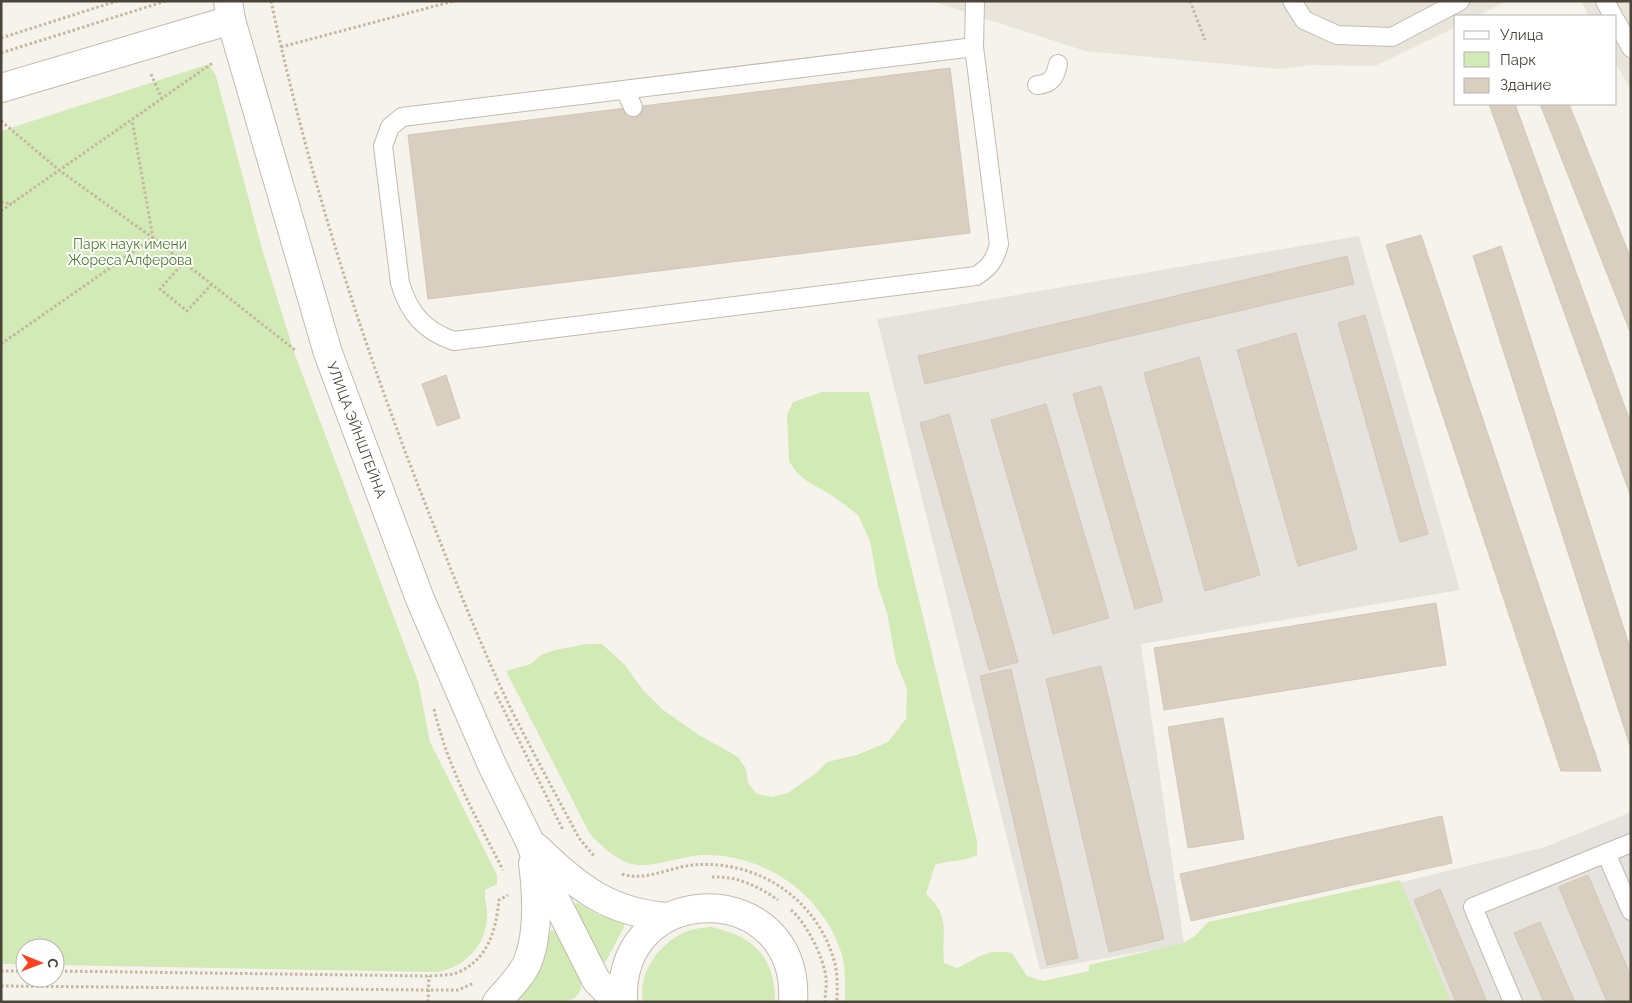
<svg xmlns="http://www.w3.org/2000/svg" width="1632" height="1003" font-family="Raleway,sans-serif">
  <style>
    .residential { fill: #eae5da }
    .industrial { fill: #e6e2dd }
    .green { fill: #d2eab5 }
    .building { fill: #d8cfc1; stroke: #d3c7b4 }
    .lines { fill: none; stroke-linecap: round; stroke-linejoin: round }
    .lane-casing { stroke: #c2bbae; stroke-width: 20 }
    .street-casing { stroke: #c2bbae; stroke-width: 30 }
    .path { stroke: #c4b79f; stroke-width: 3; stroke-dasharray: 2.5 2.5; stroke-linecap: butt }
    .lane { stroke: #fff; stroke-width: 18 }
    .street { stroke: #fff; stroke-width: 28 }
    .labels { text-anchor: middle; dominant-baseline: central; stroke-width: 4; stroke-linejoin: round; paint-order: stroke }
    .park-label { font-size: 14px; fill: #4a7f2a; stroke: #fff }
    .street-label { font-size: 14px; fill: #4b4439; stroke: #fff }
  </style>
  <rect width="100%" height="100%" fill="#f6f3ec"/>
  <g class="residential">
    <polygon points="931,1 1507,1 1477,16 1456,16 1456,27 1375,66 1312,65 1279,69 1085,51"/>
    <polygon points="1581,1 1631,1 1631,90 1616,64 1616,16 1589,16"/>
  </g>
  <g class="industrial">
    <polygon points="1359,236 1460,590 1141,644 1184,944 1040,970 877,319"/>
    <polygon points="1631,812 1631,1002 1441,1002 1394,884 1545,847"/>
  </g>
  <g class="green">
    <path d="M209,64L216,76L262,249L294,352L418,681L430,742L497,875V884L485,890C484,900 488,908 487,917C486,945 465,967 438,972L55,965V948H25V964H1V131Z"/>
    <path d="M822,392H869L977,841V855C962,863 951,859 935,865L926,894C952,918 941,931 944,963L957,968C980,958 985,948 1012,953L1027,976L1043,981L1089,971V965L1183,943L1195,936L1208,922L1400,880L1451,1002H845C845,986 846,968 841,952C822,893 763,853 701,855C683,856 654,867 637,865C617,862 603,847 590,834L506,671L531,664L541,655L555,650L586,644H602L625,665L643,690L663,710L699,735L738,757L746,769L748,783L757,794L771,797L788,793L816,773L827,762L857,755L888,742L906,719L907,689L896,662L887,613L878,586L870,541L858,515L833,496L808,482L797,473L789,461L787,415L793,402Z"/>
    <polygon points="578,903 599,915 624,923 624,927 605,963 600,962 572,908 574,904"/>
    <path d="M711,927C754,936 775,957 775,1002H643C637,972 661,941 688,931C695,928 703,928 711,927Z"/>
    <path d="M551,930L557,931C569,954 606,1002 555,1002C544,1002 530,1003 520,999L521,993L540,967Z"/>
  </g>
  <g class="building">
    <polygon points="950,68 970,233 428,299 408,135"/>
    <polygon points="1489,104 1515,104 1631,424 1631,497"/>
    <polygon points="1540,104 1569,104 1631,259 1631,334"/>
    <polygon points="1421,235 1601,771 1561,771 1386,245"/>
    <polygon points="1501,246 1631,651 1631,749 1473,256"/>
    <polygon points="1347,256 1354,284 925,384 918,356"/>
    <polygon points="1365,315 1428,534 1400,542 1338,323"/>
    <polygon points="1296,333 1357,549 1298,566 1237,350"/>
    <polygon points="1199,357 1260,575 1205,591 1144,373"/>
    <polygon points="446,375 460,418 437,426 422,384"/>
    <polygon points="1101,386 1163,601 1135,609 1073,394"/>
    <polygon points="1046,404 1109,618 1053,634 991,420"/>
    <polygon points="949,414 1018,662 989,670 920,423"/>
    <polygon points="1436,603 1446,665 1164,710 1154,648"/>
    <polygon points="1101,666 1164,939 1109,952 1046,679"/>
    <polygon points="1011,669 1078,958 1047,965 980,676"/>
    <polygon points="1223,718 1244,839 1188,848 1168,727"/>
    <polygon points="1442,816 1452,863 1191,921 1180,874"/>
    <polygon points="1588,875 1631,977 1631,1002 1607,1002 1559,887"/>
    <polygon points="1440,889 1487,1002 1456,1002 1414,900"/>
    <polygon points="1540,922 1575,1002 1544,1002 1514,933"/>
  </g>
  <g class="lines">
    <defs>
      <g id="lane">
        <polyline points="1292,1 1304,20 1337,35 1392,37 1460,1"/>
        <polyline points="1605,1 1613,16"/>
        <polyline points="1616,21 1631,48"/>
        <path d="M974,47L402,117L390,127L383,146L400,283C409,313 424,331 454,341L976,276C990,267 995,260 999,244L974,47L975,1"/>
        <path d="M1037,85C1051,84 1055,78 1058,64"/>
        <polyline points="625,90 633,107"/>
        <polyline points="1606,853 1631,911"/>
        <polyline points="1513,1002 1473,907 1631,843"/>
      </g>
      <g id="street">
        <path id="s1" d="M228,1L231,20L328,353L420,599L492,765L530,842L543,875L596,980L617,1002"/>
        <polyline points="1,88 231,20"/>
        <path d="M537,848C577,887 610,913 668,917"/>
        <path d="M497,1002C507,990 522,976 528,961C539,932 537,894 533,863"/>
        <path d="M623,1002C617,876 801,878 793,1002"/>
      </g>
    </defs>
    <use href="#lane" class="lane-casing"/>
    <use href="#street" class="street-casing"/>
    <g class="path">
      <path d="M271,1C309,179 365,352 432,521C456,583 481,646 510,707C532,751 556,795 579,838L594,856"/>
      <polyline points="1190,1 1205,40"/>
      <polyline points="1,38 117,1"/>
      <polyline points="281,47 454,1"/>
      <polyline points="1,53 166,1"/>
      <polyline points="151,74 162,99"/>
      <polyline points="1,121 59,170 153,238 295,350"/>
      <polyline points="1,202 12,204"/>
      <polyline points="1,211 214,62"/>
      <polyline points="184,262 160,289 187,311 211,285"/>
      <polyline points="1,344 153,238 132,120"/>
      <polyline points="495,692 563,830"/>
      <path d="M434,709C448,769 475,815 503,870"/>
      <path d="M622,874C645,882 670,867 693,865C758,859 819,900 835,964C838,976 837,989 837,1002"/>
      <path d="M712,877C737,876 758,886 778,900"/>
      <path d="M791,910C806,922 824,958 826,978C827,986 825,994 825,1002"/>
      <polyline points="1,971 25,971"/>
      <path d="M55,971L429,976C437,975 448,976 456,973C488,961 496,930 499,900L508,895"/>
      <polyline points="1,986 428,990 458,990 474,983"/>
      <polyline points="428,1002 429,976"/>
    </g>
    <use href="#lane" class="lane"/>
    <use href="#street" class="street"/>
  </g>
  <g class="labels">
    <g class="park-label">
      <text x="130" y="244">Парк наук имени<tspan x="130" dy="16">Жореса Алферова</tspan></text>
    </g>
    <g class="street-label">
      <text stroke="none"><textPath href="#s1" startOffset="448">УЛИЦА ЭЙНШТЕЙНА</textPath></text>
    </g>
  </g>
  <rect width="1632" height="1003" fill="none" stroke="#4b4439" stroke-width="5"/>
  <rect x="1454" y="15" width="162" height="90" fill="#ffffff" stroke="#b7b4b0"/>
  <rect x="1464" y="31" width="25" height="8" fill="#ffffff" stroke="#b7b4b0"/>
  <text x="1500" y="40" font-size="15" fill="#4b4439">Улица</text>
  <rect x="1464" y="52" width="25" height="15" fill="#d2eab5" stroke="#b7b4b0"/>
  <text x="1500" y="65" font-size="15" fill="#4b4439">Парк</text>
  <rect x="1464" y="78" width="25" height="15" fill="#d8cfc1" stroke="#b7b4b0"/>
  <text x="1500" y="90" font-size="15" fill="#4b4439">Здание</text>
  <g transform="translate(40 963) rotate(91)"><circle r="24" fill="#ffffff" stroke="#b7b4b0"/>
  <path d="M0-4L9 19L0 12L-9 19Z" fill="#fc3f1d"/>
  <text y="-8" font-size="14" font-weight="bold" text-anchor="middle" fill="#4b4439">С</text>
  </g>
</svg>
